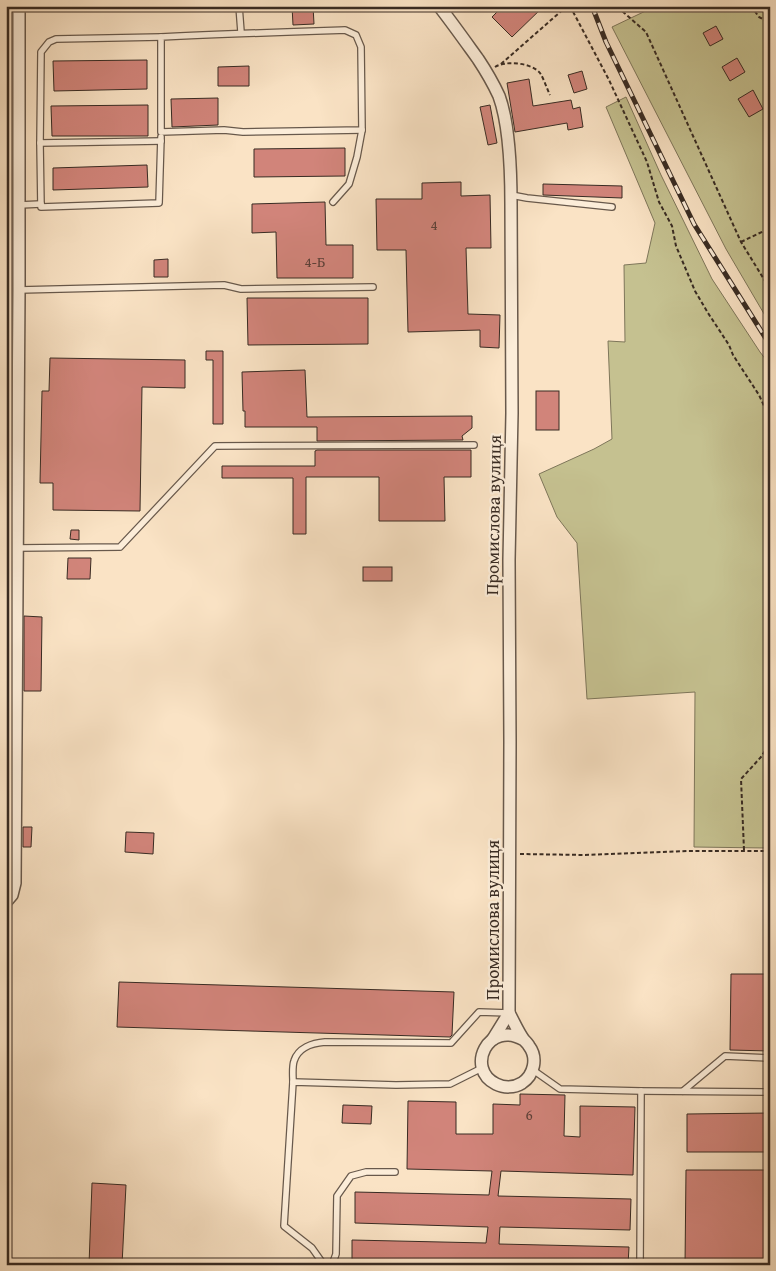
<svg xmlns="http://www.w3.org/2000/svg" width="776" height="1271" font-family="'Gentium Book Plus',serif">
  <style>
    .green { fill: #c5c190; stroke: #7e765a }
    .building { fill: #d1847a; stroke: #382b23 }
    .lines { fill: none; stroke-linecap: round; stroke-linejoin: round }
    .service-casing { stroke: #68594c; stroke-width: 8 }
    .minor-casing { stroke: #68594c; stroke-width: 14 }
    .path { stroke: #382b23; stroke-width: 2; stroke-dasharray: 4 2.5; stroke-linecap: butt }
    .service { stroke: #fcedd9; stroke-width: 5.5 }
    .minor { stroke: #fcedd9; stroke-width: 11 }
    .rail-casing { stroke: #382b23; stroke-width: 5 }
    .rail { stroke: #fcedd9; stroke-width: 3; stroke-dasharray: 9; stroke-linecap: butt }
    .labels { text-anchor: middle; dominant-baseline: central; stroke-width: 4.5; stroke-linejoin: round; paint-order: stroke }
    .number-label { font-size: 15px; fill: #5e4139 }
    .street-label { font-size: 18px; fill: #382b23; stroke: #fcedd9 }
  </style>
  <rect width="100%" height="100%" fill="#fae3c5"/>
  <filter id="stains"><feTurbulence type="fractalNoise" baseFrequency=".004" numOctaves="4"/><feColorMatrix values="0 0 0 0 .2 0 0 0 0 .09 0 0 0 0 .02 0 0 0 .5 -.17"/></filter>
  <radialGradient id="worn" r=".72"><stop offset=".6" stop-color="#630" stop-opacity="0"/><stop offset="1" stop-color="#630" stop-opacity=".3"/></radialGradient>
  <g class="green">
    <polygon points="656,6 770,6 770,324 726,249 612,27"/>
    <polygon points="626,97 661,175 712,279 760,352 770,365 770,794 766,848 694,847 695,692 587,699 577,543 557,517 539,474 594,449 612,439 608,341 625,342 624,265 646,263 655,223 606,107"/>
  </g>
  <g class="building">
    <polygon points="292,6 313,6 314,24 293,25"/>
    <polygon points="503,6 544,6 512,37 492,17"/>
    <polygon points="716,26 723,39 710,46 703,33"/>
    <polygon points="737,58 745,72 730,81 722,67"/>
    <polygon points="147,60 147,89 54,91 53,61"/>
    <polygon points="249,66 249,86 218,86 218,67"/>
    <polygon points="582,71 587,89 574,93 568,75"/>
    <polygon points="529,79 533,106 571,100 573,109 580,107 583,127 568,130 567,123 515,132 507,83"/>
    <polygon points="753,90 763,109 749,117 738,99"/>
    <polygon points="218,98 218,125 172,127 171,99"/>
    <polygon points="148,105 148,136 52,136 51,106"/>
    <polygon points="490,105 497,143 488,145 480,107"/>
    <polygon points="345,148 345,176 254,177 254,149"/>
    <polygon points="147,165 148,187 53,190 53,168"/>
    <polygon points="461,182 461,196 490,195 491,248 466,248 468,314 500,315 499,348 480,347 480,330 408,332 406,250 377,250 376,199 422,199 422,183"/>
    <polygon points="543,184 622,186 622,198 543,195"/>
    <polygon points="325,202 326,245 353,245 353,278 277,278 276,232 252,233 252,204"/>
    <polygon points="168,259 168,277 154,277 154,260"/>
    <polygon points="247,298 368,298 368,344 248,345"/>
    <polygon points="206,351 223,351 223,424 213,424 213,360 206,360"/>
    <polygon points="50,358 185,360 185,388 142,387 140,511 53,510 53,483 40,483 42,391 49,391"/>
    <polygon points="305,370 307,417 472,416 472,428 462,436 463,440 317,441 317,427 245,427 245,411 243,411 242,372"/>
    <rect x="536" y="391" width="23" height="39"/>
    <polygon points="317,450 471,450 471,477 444,477 445,521 379,521 379,477 306,477 306,534 293,534 293,478 222,478 222,466 315,466 315,451"/>
    <polygon points="71,530 79,530 79,540 70,539"/>
    <polygon points="68,558 91,558 90,579 67,579"/>
    <rect x="363" y="567" width="29" height="14"/>
    <polygon points="24,616 42,617 41,691 24,691"/>
    <polygon points="23,827 32,827 31,847 23,847"/>
    <polygon points="126,832 154,833 153,854 125,852"/>
    <polygon points="731,974 770,974 770,1051 730,1050"/>
    <polygon points="119,982 454,992 452,1035 450,1037 117,1027"/>
    <polygon points="520,1094 565,1095 564,1136 580,1137 580,1106 635,1107 633,1175 501,1171 498,1196 631,1199 630,1230 500,1227 499,1244 629,1247 628,1265 352,1265 352,1240 486,1243 488,1227 355,1223 355,1192 489,1195 492,1171 407,1169 408,1101 456,1102 456,1134 493,1134 493,1104 520,1105"/>
    <polygon points="343,1105 372,1106 371,1124 342,1123"/>
    <polygon points="770,1113 770,1152 687,1152 687,1114"/>
    <polygon points="686,1170 770,1170 770,1265 685,1265"/>
    <polygon points="92,1183 126,1185 122,1265 89,1265"/>
  </g>
  <g class="lines">
    <defs>
      <g id="service">
        <polyline points="239,6 241,32"/>
        <path d="M345,30L356,35L361,47L362,130L243,132L224,130L161,132V37C222,34 284,32 345,30Z"/>
        <polyline points="161,141 40,143 41,52 49,42 56,39 161,37"/>
        <polyline points="40,143 41,207 159,203 161,137"/>
        <polyline points="511,195 527,198 612,207"/>
        <polyline points="333,202 349,184 357,157 362,130"/>
        <polyline points="19,205 41,204"/>
        <polyline points="19,290 224,285 241,289 373,287"/>
        <polyline points="17,548 120,547 215,446 474,445"/>
        <polyline points="533,1070 560,1089 641,1091 770,1092"/>
        <path d="M293,1082C293,1076 292,1067 294,1061C298,1048 312,1043 325,1042L451,1043L479,1012L509,1013"/>
        <polyline points="683,1091 725,1056 770,1058"/>
        <polyline points="324,1265 312,1248 284,1226 293,1082 396,1085 450,1084 482,1068"/>
        <polyline points="332,1265 336,1254 337,1196 351,1176 366,1172 395,1172"/>
        <polyline points="640,1265 641,1091"/>
      </g>
      <g id="minor">
        <path d="M439,6C453,24 465,41 478,59C486,71 493,83 499,96C510,126 511,171 511,204L512,413L509,560L510,742L509,1013L493,1039"/>
        <polyline points="6,902 12,895 15,883 19,290 19,6"/>
        <path d="M509,1013C514,1022 518,1032 524,1040C526,1042 528,1044 529,1046C538,1058 534,1075 522,1083C514,1088 504,1088 496,1084C465,1069 488,1019 524,1040"/>
      </g>
    </defs>
    <use href="#service" class="service-casing"/>
    <use href="#minor" class="minor-casing"/>
    <g class="path">
      <polyline points="570,6 609,80 647,162 659,202 672,226 676,246 695,291 708,313 729,345 733,355 759,395 770,419"/>
      <polyline points="619,6 622,11 646,32 741,242 770,289"/>
      <polyline points="751,6 759,17 770,23"/>
      <polyline points="501,64 567,6"/>
      <path d="M495,67C506,60 532,63 540,73C544,79 547,89 550,95"/>
      <polyline points="741,242 770,228"/>
      <polyline points="744,850 741,779 761,757 770,743"/>
      <polyline points="520,854 585,855 687,851 770,851"/>
    </g>
    <use href="#service" class="service"/>
    <use href="#minor" class="minor"/>
    <defs>
      <polyline id="rail" points="592,6 606,42 694,224 770,345"/>
    </defs>
    <use href="#rail" class="rail-casing"/>
    <use href="#rail" class="rail"/>
  </g>
  <g class="labels">
    <g class="number-label">
      <text x="434" y="224">4</text>
      <text x="315" y="261">4-Б</text>
      <text x="529" y="1114">6</text>
    </g>
    <g class="street-label">
      <text transform="translate(493 515) rotate(-89)">Промислова вулиця</text>
      <text transform="translate(492 920) rotate(-90)">Промислова вулиця</text>
    </g>
  </g>
  <rect width="776" height="1271" fill="none" stroke="#fae3c5" stroke-width="25"/>
  <rect x="8" y="8" width="761" height="1256" fill="none" stroke="#382b23" stroke-width="2.5"/>
  <rect x="12" y="12" width="751" height="1246" fill="none" stroke="#382b23"/>
  <rect width="100%" height="100%" filter="url(#stains)"/>
  <rect width="100%" height="100%" fill="url(#worn)"/>
</svg>
